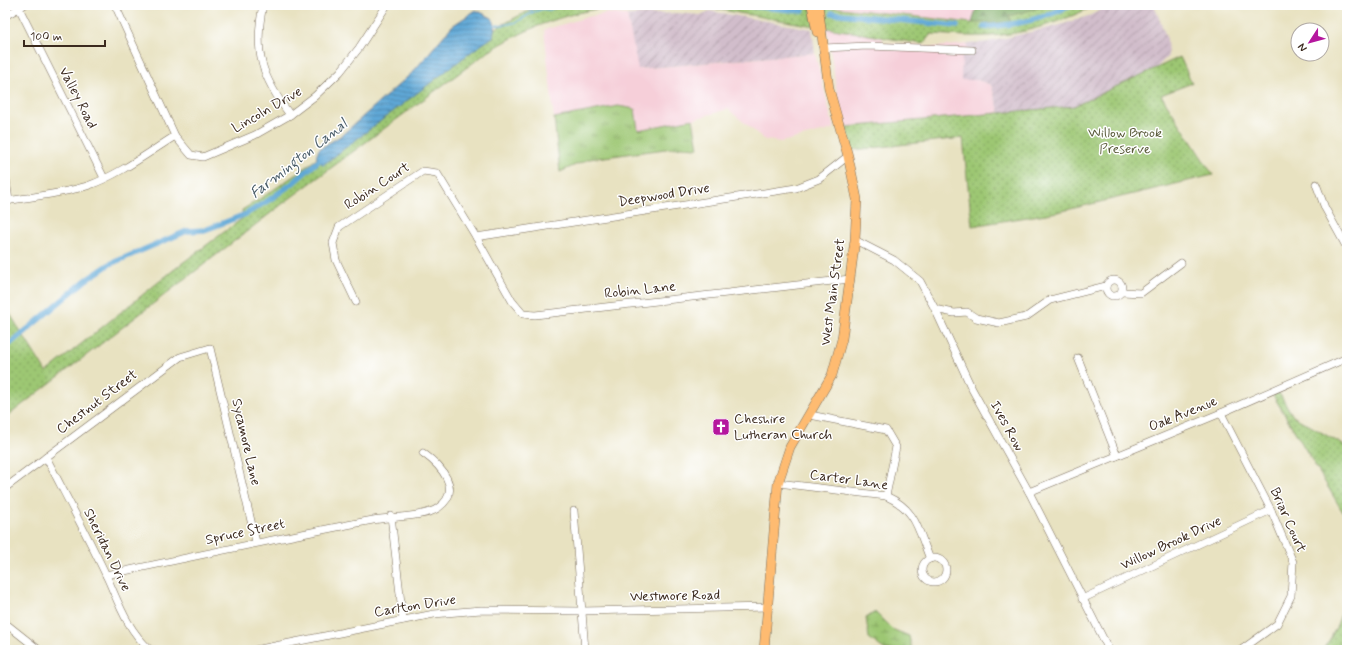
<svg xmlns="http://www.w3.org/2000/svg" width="1352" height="655" font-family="Mynerve,sans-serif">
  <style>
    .built { fill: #f6cfd9 }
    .industrial { fill: url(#industrial-furrows) }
    .grass { fill: url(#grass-tufts); stroke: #6c7848 }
    .forest { fill: url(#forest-firs); stroke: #5c6b42 }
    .wetland { fill: url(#wetland-marsh); stroke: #6c7848 }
    .park { fill: url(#park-dots); stroke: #6c7848 }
    .water { fill: url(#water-rules); stroke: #4c687a }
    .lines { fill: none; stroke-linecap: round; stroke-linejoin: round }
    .stream { stroke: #5ea7d6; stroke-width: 1.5 }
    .canal { stroke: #5ea7d6; stroke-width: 5.5 }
    .minor-casing { stroke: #786a57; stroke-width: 8 }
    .major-casing { stroke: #786a57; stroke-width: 10 }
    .minor { stroke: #fff; stroke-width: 7 }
    .major { stroke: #febb71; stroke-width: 9 }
    .labels { text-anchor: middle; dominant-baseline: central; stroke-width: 3; stroke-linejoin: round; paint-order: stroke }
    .street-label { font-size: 14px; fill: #3b2a1e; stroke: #fff }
    .park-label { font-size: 14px; fill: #585938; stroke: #fff }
    .poi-label { font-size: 14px; fill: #3b2a1e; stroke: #fff; text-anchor: start }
    .water-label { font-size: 15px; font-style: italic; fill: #495c68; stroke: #fff }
  </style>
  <defs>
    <pattern id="industrial-furrows" width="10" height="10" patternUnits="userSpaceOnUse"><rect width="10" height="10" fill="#d1bdcb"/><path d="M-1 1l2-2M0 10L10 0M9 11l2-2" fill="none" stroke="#ab9aa4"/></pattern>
    <pattern id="grass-tufts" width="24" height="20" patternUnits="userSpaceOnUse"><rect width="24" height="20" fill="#9dc773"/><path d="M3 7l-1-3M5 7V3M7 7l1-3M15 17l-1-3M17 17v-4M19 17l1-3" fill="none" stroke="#81a25e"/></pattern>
    <pattern id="forest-firs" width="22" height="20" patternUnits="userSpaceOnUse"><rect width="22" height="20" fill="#7eac65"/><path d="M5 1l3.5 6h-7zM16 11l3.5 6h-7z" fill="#688c53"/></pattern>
    <pattern id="wetland-marsh" width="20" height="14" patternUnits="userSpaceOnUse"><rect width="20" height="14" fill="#9dc773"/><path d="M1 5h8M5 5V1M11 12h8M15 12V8" fill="none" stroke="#81a25e"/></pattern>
    <pattern id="park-dots" width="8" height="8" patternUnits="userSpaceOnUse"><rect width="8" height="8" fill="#9dc773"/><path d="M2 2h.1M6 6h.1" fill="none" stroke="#81a25e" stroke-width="1.8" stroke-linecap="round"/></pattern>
    <pattern id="water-rules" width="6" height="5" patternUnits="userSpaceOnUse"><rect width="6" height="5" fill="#5ea7d6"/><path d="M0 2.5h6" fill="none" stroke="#4f88ad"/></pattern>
  </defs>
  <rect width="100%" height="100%" fill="#fff"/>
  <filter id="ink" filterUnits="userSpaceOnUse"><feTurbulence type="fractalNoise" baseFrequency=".025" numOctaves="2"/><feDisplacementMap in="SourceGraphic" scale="8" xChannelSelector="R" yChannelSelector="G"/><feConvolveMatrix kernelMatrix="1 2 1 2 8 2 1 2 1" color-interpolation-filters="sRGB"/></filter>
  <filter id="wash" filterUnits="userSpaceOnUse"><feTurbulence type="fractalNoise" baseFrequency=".012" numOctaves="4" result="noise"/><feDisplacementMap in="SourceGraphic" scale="16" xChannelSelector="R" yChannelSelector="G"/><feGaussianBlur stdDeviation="0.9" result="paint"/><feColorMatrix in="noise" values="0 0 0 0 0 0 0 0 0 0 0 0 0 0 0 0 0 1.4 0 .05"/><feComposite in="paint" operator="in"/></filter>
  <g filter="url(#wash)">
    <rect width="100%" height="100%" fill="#e8e2c1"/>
    <g class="built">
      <polygon points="823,5 977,5 972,23"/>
      <polygon points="608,13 627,15 639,69 815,53 834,129 781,142 765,140 728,109 694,119 698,148 681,147 589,159 560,172 544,30 587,17"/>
      <polygon points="827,28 882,37 883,43 933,47 967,44 978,80 991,85 1000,113 846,127 837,93"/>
    </g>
    <g class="industrial">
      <polygon points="1110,5 1154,5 1167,39 1168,56 1156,68 1074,106 1000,113 991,85 978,80 961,80 962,54 968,53 967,44 988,42 1057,26 1091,15"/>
      <polygon points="710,11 812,29 815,53 638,69 627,15 679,13 700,15"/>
    </g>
    <polygon class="grass" points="618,106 635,109 638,130 693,119 698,148 681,147 589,159 560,172 554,118"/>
    <polygon class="forest" points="977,5 1035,5 1043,7 1049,5 1050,18 970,30"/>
    <polygon class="wetland" points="875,612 892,629 909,636 912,650 885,650 869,638 866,618"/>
    <g class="park">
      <path d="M542,5H627C575,9 528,26 485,54L285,202L5,418V306L46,372L181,264L243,218L242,210C313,167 375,111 443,63C475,41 506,20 542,5Z"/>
      <polygon points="674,5 785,5 811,8 814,26 716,9"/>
      <path d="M1049,5H1096C1064,21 1026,34 990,36C970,37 951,35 931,34L923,44L827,28L823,6L972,23H1011L1009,16Z"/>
      <polygon points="1180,57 1192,83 1161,95 1213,175 1058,212 972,226 963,138 853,150 846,127 1074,106"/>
      <polygon points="1279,393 1293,416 1347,447 1347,519 1273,395"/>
      <path d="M1347,586V650H1322C1337,633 1344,608 1347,586Z"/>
    </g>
    <polygon class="water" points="476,10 492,18 495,25 493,37 471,52 323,165 316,157 319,149 342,135 413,72 452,26"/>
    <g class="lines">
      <g class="stream">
        <polyline points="524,5 533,12"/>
        <polyline points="495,25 504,25 517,22 533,12 543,9 549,10 561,5"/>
      </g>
      <g class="canal">
        <polyline points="741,5 803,11"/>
        <polyline points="832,13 957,26"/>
        <path d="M984,27C1013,25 1044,20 1070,5"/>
        <polyline points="5,348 86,280 110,264 187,231 205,230 246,214 269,200 293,183 324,156"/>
      </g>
    </g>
  </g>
  <g filter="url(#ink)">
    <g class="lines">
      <defs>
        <g id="minor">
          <polyline points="115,5 175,136 191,155 203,157 255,135 290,115 315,96 340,72 359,48 387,5"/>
          <path d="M263,5C253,53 262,77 290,115"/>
          <polyline points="19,8 104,178"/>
          <polyline points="5,16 24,5"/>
          <polyline points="823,48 868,46 972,50"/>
          <polyline points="5,172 9,201"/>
          <polyline points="1316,184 1325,208 1347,248"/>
          <path d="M5,201C32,197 60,194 87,186C117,176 148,153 175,136"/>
          <polyline points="476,237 796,188 819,179 848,156"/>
          <polyline points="855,240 894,260 920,281 935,309 972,389 1029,492 1109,650"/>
          <circle cx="1114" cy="288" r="8"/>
          <polyline points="1122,292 1141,293 1181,263"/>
          <polyline points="356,302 336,260 333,243 339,227 423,171 437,173 476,237 512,301 523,314 535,315 850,279"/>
          <polyline points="935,309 954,313 967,312 976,318 999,323 1026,317 1050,300 1106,286"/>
          <polyline points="1078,358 1117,456"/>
          <polyline points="1221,413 1271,510 1293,562 1291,596 1277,624 1241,650"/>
          <polyline points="810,415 886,430 896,447 886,496"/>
          <path d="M46,457C66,496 87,535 106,575C119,603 126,628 150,650"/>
          <path d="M778,483L886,496C917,510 918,530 930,559"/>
          <polyline points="5,488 180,357 210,348 256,542"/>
          <polyline points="1029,492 1221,413 1347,358"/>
          <polyline points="574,511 585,650"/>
          <polyline points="391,516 403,620"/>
          <circle cx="934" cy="570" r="12"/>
          <path d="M106,575C195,556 284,537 373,520C390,517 426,517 438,508C464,490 440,465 423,453"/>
          <polyline points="1082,599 1271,510"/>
          <polyline points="5,623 39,650"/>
          <polyline points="255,650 434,614 481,610 582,611 768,607"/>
        </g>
        <g id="major">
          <polyline points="812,5 817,32"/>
          <polyline points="764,650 778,483 790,447 832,375 842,339 855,240 857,199 848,156 829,89 818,5"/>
        </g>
      </defs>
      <use href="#minor" class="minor-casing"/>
      <use href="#major" class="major-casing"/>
      <use href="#minor" class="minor"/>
      <use href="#major" class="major"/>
    </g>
  </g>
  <defs>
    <symbol id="church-square" viewBox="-11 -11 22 22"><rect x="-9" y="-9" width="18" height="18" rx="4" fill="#b5179e" stroke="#fff"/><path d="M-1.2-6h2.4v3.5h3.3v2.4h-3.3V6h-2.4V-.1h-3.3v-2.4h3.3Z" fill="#fff"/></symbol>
  </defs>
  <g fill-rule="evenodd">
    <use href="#church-square" x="711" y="417" width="20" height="20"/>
  </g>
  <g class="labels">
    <g class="street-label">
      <text transform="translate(78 98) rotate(63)">Valley Road</text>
      <text transform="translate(267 110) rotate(-30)">Lincoln Drive</text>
      <text transform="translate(377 186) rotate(-33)">Robin Court</text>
      <text transform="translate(664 195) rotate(-9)">Deepwood Drive</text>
      <text transform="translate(640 290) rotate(-6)">Robin Lane</text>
      <text transform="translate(833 292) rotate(-82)">West Main Street</text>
      <text transform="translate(97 402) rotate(-37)">Chestnut Street</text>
      <text transform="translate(1183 414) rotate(-22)">Oak Avenue</text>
      <text transform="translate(1007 426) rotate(61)">Ives Row</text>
      <text transform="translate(246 442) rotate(77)">Sycamore Lane</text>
      <text transform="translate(849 480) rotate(8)">Carter Lane</text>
      <text transform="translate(1288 520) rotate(66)">Briar Court</text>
      <text transform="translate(245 532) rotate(-12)">Spruce Street</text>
      <text transform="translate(1171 543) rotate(-25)">Willow Brook Drive</text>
      <text transform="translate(107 550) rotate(64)">Sheridan Drive</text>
      <text transform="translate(675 596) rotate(-1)">Westmore Road</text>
      <text transform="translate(415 606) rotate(-9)">Carlton Drive</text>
    </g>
    <g class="park-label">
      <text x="1125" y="133">Willow Brook<tspan x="1125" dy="16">Preserve</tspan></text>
    </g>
    <g class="poi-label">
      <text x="734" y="419">Cheshire<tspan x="734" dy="16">Lutheran Church</tspan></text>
    </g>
    <g class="water-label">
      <text transform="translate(299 159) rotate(-38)">Farmington Canal</text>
    </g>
  </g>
  <rect width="1352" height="655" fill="none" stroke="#fff" stroke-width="20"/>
  <g transform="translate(1310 42) rotate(234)"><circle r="19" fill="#ffffff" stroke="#b1aaa5"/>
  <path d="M0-3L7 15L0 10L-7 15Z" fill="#b5179e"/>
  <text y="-6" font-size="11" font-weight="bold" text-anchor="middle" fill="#3b2a1e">N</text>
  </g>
  <path d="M24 40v6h81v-6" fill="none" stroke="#3b2a1e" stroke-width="2"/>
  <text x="30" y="40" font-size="12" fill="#3b2a1e" stroke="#ffffff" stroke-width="3" paint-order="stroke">100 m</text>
</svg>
